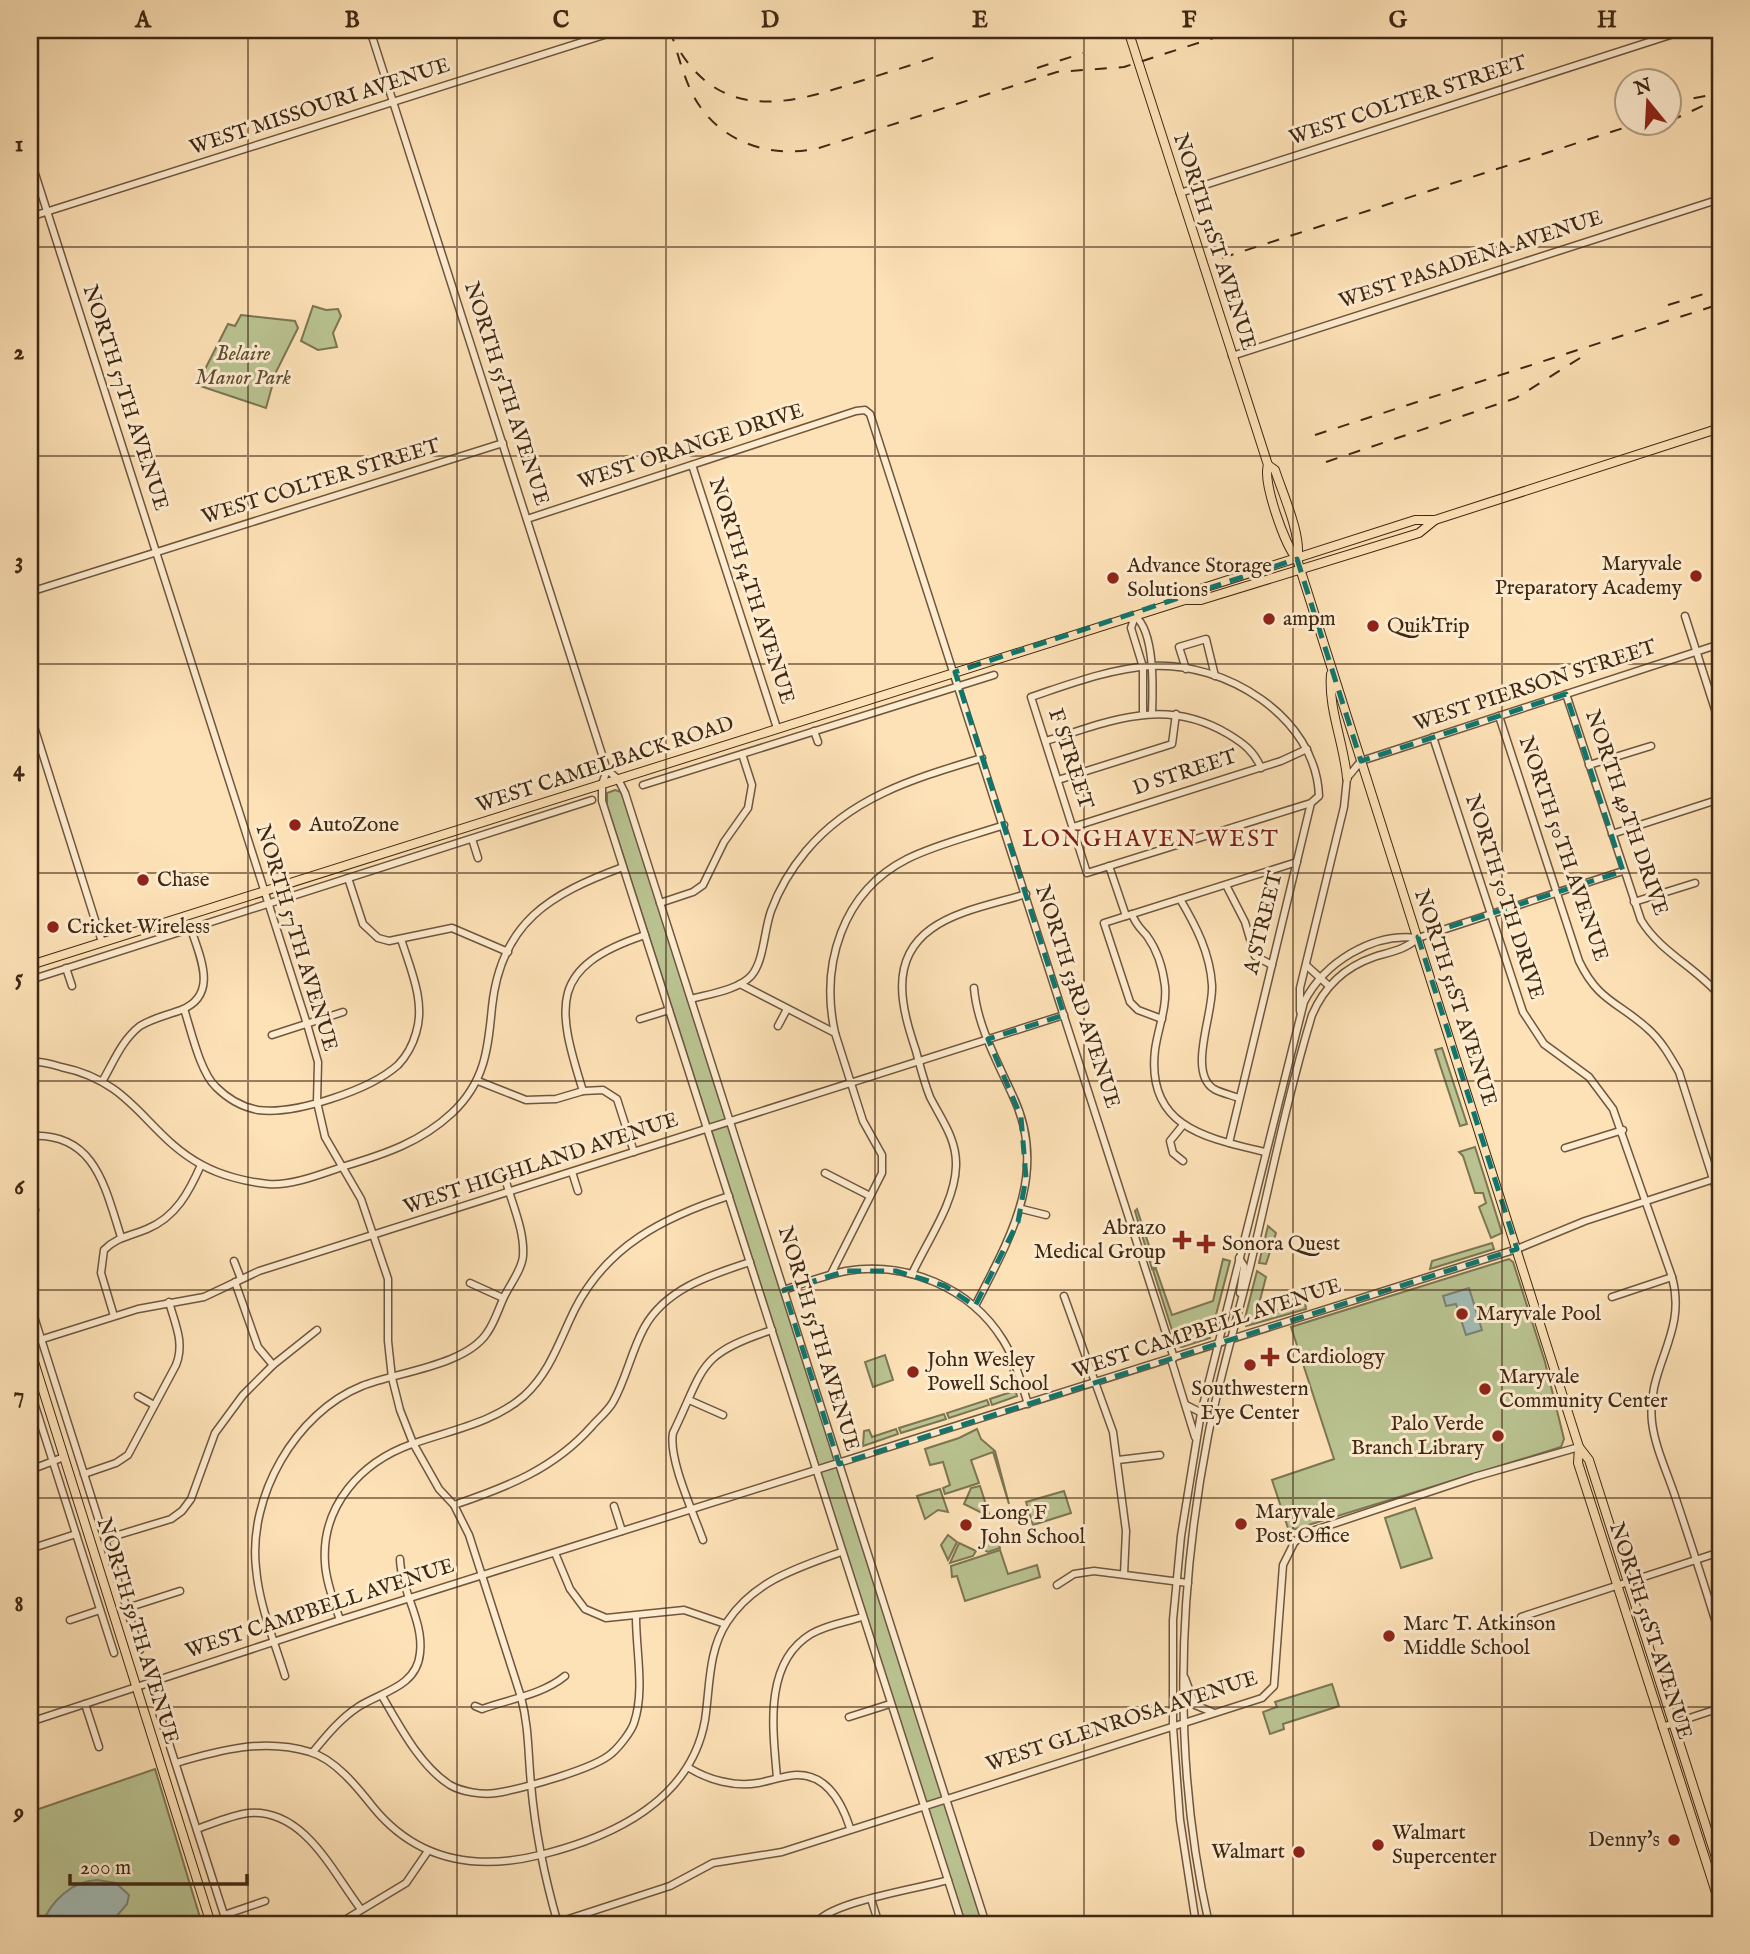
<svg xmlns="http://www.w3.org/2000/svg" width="1750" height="1954" font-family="'IM FELL English',serif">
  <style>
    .green { fill: #bac492; stroke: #7c7653; stroke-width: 2 }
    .water { fill: #a2bcb6; stroke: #7a8175; stroke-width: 2 }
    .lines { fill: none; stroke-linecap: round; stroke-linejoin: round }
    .minor-casing { stroke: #6f563d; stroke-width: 9 }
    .major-casing { stroke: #3f2814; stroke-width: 10 }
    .minor { stroke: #feecd0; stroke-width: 6 }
    .major { stroke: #fee2b7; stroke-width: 8 }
    .rail { stroke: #3f2814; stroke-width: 2; stroke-dasharray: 12 12; stroke-linecap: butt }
    .marked { fill: none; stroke: #0f766e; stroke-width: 5; stroke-dasharray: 14 9; stroke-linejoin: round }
    .grid { fill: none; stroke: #3f2814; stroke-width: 2; stroke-opacity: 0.55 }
    .poi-dot { fill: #8f2418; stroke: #feecd0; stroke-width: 2.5 }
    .labels { text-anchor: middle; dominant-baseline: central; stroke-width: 6; stroke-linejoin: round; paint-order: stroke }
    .street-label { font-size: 21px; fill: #3f2814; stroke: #feecd0 }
    .park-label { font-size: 21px; font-style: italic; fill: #5e4f34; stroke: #feecd0 }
    .poi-label { font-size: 21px; fill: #3f2814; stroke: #feecd0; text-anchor: start }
    .neighbourhood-label { font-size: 23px; letter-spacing: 2px; fill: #7a1f14; stroke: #feecd0 }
    .neatline { fill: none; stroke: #3f2814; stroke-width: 2.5 }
    .grid-label { font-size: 23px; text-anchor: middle; font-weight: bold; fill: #3f2814 }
  </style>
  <rect width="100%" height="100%" fill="#fee2b7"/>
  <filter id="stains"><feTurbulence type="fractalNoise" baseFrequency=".00286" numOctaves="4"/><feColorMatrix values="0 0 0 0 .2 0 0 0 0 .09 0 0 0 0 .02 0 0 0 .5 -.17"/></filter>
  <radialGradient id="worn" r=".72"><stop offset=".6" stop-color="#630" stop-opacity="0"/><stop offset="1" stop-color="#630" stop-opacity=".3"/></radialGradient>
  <g class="green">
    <polygon points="313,306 326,310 338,309 341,316 333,333 337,347 318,350 301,341"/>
    <polygon points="241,315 295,321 298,328 276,372 266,408 197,385 228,324 235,326"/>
    <polygon points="615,790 621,792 627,808 983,1924 965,1924 607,805 607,793"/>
    <polygon points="1442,1048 1467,1124 1460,1126 1435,1050"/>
    <polygon points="1475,1147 1502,1233 1491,1238 1479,1207 1486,1203 1483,1193 1475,1193 1463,1156 1459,1152"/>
    <polygon points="1137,1209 1156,1267 1152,1269 1135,1211"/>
    <polygon points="1268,1226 1276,1233 1266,1264 1259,1263"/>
    <polygon points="1492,1243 1494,1249 1430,1269 1432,1261"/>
    <polygon points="1223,1259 1230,1261 1210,1338 1182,1347 1177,1346 1153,1270 1156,1269 1172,1315 1213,1301"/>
    <polygon points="1509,1259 1513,1262 1545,1362 1564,1439 1561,1447 1289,1531 1272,1480 1334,1459 1291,1327"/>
    <polygon points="1257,1271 1266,1277 1257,1312 1263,1314 1305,1302 1306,1309 1246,1326 1244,1322"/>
    <polygon points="885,1355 893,1380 873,1387 865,1362"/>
    <polygon points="1010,1370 1017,1396 992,1405 990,1399 1014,1391"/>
    <polygon points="987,1400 989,1405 949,1418 947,1413"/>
    <polygon points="944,1414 946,1419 901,1433 899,1428"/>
    <polygon points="896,1429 898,1434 863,1446 864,1431 869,1430 872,1437"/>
    <polygon points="977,1429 981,1439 995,1451 1009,1504 993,1452 971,1460 979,1483 945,1494 943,1488 950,1485 943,1462 930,1465 925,1449 959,1438"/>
    <polygon points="980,1486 989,1514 986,1515 964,1504 971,1488"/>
    <polygon points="940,1489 948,1512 938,1510 925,1519 917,1496"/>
    <polygon points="1064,1491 1071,1513 1033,1525 1026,1502"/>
    <polygon points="1415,1508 1432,1558 1401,1568 1385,1518"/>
    <polygon points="985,1534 997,1540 1000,1548 988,1552 979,1547"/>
    <polygon points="948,1535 957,1542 948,1560 941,1545"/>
    <polygon points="959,1543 976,1551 973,1556 950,1563"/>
    <polygon points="1000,1550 1008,1574 1037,1565 1040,1577 965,1601 957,1576 952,1577 951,1566"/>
    <polygon points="1332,1684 1339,1706 1283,1724 1284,1729 1270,1734 1263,1712 1277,1707 1275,1702"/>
    <polygon points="155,1769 202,1924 30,1924 30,1812"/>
  </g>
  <g class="water">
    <polygon points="1469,1288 1482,1330 1466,1335 1456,1304 1446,1306 1443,1296"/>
    <path d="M97,1880L116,1883L129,1895L127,1904L110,1924H42C51,1901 72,1881 97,1880Z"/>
  </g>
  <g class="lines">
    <defs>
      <g id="minor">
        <polyline points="370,30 607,770 618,779 625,793 986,1924"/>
        <path d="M30,158L307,1024L318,1062L317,1102L325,1137L361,1199L388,1279V1341L392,1378L400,1410L413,1443L439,1489L454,1505L469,1535L521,1697C529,1727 528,1754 531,1784C535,1831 545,1879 558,1924"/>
        <polyline points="1180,193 1686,30"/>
        <polyline points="30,217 620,30"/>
        <polyline points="1232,356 1720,199"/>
        <polyline points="692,465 777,728"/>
        <polyline points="527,519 856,411 865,410 870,414 1174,1358"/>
        <polyline points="30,592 503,443"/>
        <polyline points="1685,616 1720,725"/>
        <polyline points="1186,669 1179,647 1206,639 1215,676"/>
        <path d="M1566,694L1641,920C1661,953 1696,967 1720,996"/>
        <polyline points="30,714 102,942"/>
        <path d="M1143,714V667L1131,628L1135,616C1155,632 1153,688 1152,714"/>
        <path d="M1499,716L1579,961C1598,1001 1618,1002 1647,1028C1661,1040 1670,1056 1679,1072L1720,1201"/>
        <polyline points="814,731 818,742"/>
        <path d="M1433,737L1523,1012L1544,1044L1589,1077L1613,1109L1672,1277C1688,1334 1646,1367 1652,1422C1655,1448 1668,1474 1676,1499C1691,1544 1706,1590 1720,1636"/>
        <path d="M1046,741C1111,721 1164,696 1228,734C1243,743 1254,751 1261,768"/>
        <polyline points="1589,765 1651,746"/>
        <polyline points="607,770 602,784 602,801 962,1924"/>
        <polyline points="1058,780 1172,744 1176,714"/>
        <polyline points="643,785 994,675"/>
        <polyline points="1073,827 1281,761 1307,749"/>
        <polyline points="1612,834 1720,799"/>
        <polyline points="472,839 478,858"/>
        <polyline points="1109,866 1126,916"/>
        <polyline points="348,878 363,924 378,938 389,941 452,928 508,952"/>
        <polyline points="1226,885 1245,922 1255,956 1272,965"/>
        <path d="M1180,899C1196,926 1210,953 1212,985C1214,1013 1187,1072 1214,1089C1221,1093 1231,1095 1239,1098"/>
        <polyline points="1634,902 1695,883"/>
        <polyline points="660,903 693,892 703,885 724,842 748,808 752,785 742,754"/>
        <path d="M1132,914C1135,924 1141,929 1147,936C1157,950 1163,969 1165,986C1167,1008 1158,1028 1155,1050C1146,1127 1206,1138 1265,1152"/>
        <polyline points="1306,965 1329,986"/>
        <polyline points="66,968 72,986"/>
        <polyline points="30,980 592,800"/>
        <polyline points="740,984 835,1033 863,1121 882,1155 882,1173 831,1274"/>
        <path d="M974,988C977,1025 997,1061 1012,1094C1050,1171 1010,1238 975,1306"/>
        <path d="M691,999C709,994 738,990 751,976C764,962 764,930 771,911C779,889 791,869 806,851C852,796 916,778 982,758"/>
        <path d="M184,1009C191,1030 200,1072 216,1087C227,1098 242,1107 258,1110C295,1115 370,1090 398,1065C406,1057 413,1044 416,1033C426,1002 410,968 401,939"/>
        <polyline points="1300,1011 1300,988 1344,807 1347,778 1361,761 1720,644"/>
        <polyline points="640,1019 669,1010"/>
        <polyline points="1162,1019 1138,1010 1130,1002 1104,923 1297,862"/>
        <polyline points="778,1026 787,1009"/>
        <path d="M835,1033C820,965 842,892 907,859C937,844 972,836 1004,825"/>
        <polyline points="272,1035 343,1012"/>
        <path d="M30,1062C40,1061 51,1064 61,1067C135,1082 145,1134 202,1165C220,1175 246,1182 268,1184C292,1186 321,1174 345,1166C385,1154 421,1142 452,1113C485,1082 488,1049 492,1007C501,922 550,894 623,867"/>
        <path d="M103,1080C114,1061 122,1040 140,1026C153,1018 168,1015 181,1010C219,995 200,957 191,929"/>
        <polyline points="478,1081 526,1100 556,1099 583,1091 603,1090 617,1099 634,1152"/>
        <path d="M583,1091C556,1005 549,967 645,935"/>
        <path d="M30,1136C95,1132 105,1187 121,1237"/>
        <path d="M1229,1143L1311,803L1319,796C1316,716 1224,661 1150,666C1109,669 1070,684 1031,697L1087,873L1311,803"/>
        <polyline points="1565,1148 1623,1130"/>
        <polyline points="1183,1161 1173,1153 1170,1141 1183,1125"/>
        <polyline points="572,1172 578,1191"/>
        <polyline points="825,1173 870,1196"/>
        <polyline points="1022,1209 1046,1215"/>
        <polyline points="30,1212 35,1210"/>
        <polyline points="1239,1258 1244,1266 1240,1293"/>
        <polyline points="234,1261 241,1279"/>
        <path d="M912,1274C927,1241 955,1203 956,1166C957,1139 941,1119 930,1097C924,1082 920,1066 916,1051C902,1009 888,960 931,929C957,910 995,904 1026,894"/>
        <polyline points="235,1282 258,1347 273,1365"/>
        <polyline points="470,1283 503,1298"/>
        <path d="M784,1290C804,1283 825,1275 846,1271C906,1261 970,1287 1003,1340C1015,1359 1021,1382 1028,1404"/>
        <polyline points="1064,1296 1113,1432 1126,1531 1124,1574"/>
        <polyline points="1612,1297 1672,1277"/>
        <polyline points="30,1304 140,1650"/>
        <path d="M114,1316L101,1273L104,1250C117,1237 130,1236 147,1229C176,1217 189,1192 201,1165"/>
        <polyline points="30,1343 138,1309 204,1297 259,1271 1064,1015"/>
        <polyline points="1171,1359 1195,1437"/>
        <polyline points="30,1390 114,1653"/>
        <polyline points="138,1396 154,1405"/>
        <polyline points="689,1400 723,1415"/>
        <polyline points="1186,1405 1212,1418"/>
        <polyline points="1118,1460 1160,1455"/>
        <polyline points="30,1470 64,1457"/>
        <path d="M84,1474L116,1463L128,1455L176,1365C185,1343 175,1324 169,1302"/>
        <path d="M454,1505C507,1487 554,1469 592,1426C598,1419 608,1411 613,1402C626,1379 631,1352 644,1328C665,1289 710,1275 750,1262"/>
        <polyline points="614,1506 622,1531"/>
        <polyline points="105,1539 171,1519 182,1511 191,1499 215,1433 243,1395 273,1365 317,1330"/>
        <path d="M703,1540C694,1514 668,1459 673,1433C705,1367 697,1354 772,1330"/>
        <polyline points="30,1549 76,1534"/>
        <polyline points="555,1553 570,1589 585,1609 606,1618 684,1610 725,1624"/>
        <polyline points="1057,1585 1074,1574 1094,1571 1188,1583"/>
        <polyline points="127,1608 180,1591"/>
        <polyline points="1521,1617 1720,1552"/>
        <polyline points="70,1620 100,1610"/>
        <path d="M340,1620C334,1602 326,1582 325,1563C321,1506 361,1462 412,1444C451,1430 493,1423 524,1396C551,1371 559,1341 575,1309C607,1246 664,1217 729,1196"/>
        <path d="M285,1676C274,1640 259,1605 256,1568C248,1497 295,1413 362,1386C397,1372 465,1366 487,1333C495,1322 499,1307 505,1295C511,1283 522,1269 523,1256C525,1229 510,1200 504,1174"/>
        <polyline points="1185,1678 1195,1705 1212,1712"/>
        <path d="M382,1696C399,1725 420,1766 450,1785C462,1792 482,1795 496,1793C521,1789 595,1769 612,1753C619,1747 631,1732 634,1723C645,1691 636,1651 636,1617"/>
        <polyline points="85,1704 99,1747"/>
        <polyline points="157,1706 227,1924"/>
        <path d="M475,1706L482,1709C509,1699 542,1695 565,1676"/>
        <polyline points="849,1717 890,1704"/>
        <polyline points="30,1722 340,1620 1517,1249 1585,1221 1720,1177"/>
        <polyline points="1662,1727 1720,1708"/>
        <path d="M313,1752C327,1735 340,1719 358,1707C381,1692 417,1687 420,1653C424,1621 401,1591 400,1559"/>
        <path d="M176,1763C220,1750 264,1738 310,1752C335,1759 358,1788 373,1807C417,1861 475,1871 540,1855C613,1837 691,1800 705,1720C710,1687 708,1651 727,1622C754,1581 797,1568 841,1552"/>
        <path d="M689,1768C709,1780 734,1787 758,1783C770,1781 782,1776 796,1775C827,1774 842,1803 850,1828"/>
        <path d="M777,1778C773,1730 763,1663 811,1634C826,1625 846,1622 862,1617"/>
        <path d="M197,1829C214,1823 232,1815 249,1813C304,1809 332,1871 360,1908"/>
        <polyline points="871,1899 879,1924"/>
        <polyline points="224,1915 265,1901"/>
        <polyline points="338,1924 406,1883 428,1851"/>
        <polyline points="553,1924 670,1886 713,1863 782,1852 1262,1698 1274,1686 1283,1565 1294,1543 1303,1534 1474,1477 1579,1447"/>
        <path d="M816,1924C827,1902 922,1888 948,1880"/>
        <path d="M1196,1924L1180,1820L1173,1727V1620L1181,1536L1201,1413L1304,1002C1324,963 1372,932 1418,938"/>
        <path d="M1209,1924C1173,1765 1177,1596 1208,1436C1219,1379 1236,1323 1250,1267C1270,1183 1287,1098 1312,1015C1324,987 1345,967 1374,957C1390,952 1405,950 1418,938L1623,871"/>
      </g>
      <g id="major">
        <path d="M1128,30L1268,465C1262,481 1285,546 1297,559L1579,1447L1578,1463L1720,1905"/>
        <path d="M1268,465L1275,470C1282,492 1303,538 1297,559"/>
        <polyline points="1185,600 1197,590 1415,520 1435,520 1720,428"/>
        <path d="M1331,674C1328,709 1344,743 1347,778"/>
        <polyline points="30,962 37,963 1185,600 1201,600 1419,533 1435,520"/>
        <polyline points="30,1349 211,1924"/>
        <polyline points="1579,1447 1589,1460 1720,1870"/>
        <polyline points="1707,1924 1720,1920"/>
      </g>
    </defs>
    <use href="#minor" class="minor-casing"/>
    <use href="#major" class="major-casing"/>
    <use href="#minor" class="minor"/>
    <use href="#major" class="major"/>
    <g class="rail">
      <path d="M670,30C677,50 682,72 691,91C714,140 768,160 819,148L1057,72L1124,67L1238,30"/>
      <path d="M681,53C725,121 791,104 854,83C883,74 912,65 941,55"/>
      <polyline points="1037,68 1083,53"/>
      <polyline points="1622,96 1628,98"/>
      <polyline points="1670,103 1710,95"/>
      <polyline points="1670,121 1720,98"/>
      <polyline points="1222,258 1642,122"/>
      <polyline points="1668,305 1720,289"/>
      <polyline points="1315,435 1720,304"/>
      <polyline points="1326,462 1516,398 1588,353"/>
    </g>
  </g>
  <path class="marked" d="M1297,559L1361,761L1566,694L1623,871L1418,937L1517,1249L839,1464L784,1290L846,1271H896L945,1286L975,1306L1018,1222L1026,1178L1021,1117L988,1039L1064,1015L955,672Z"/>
  <path class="grid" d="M248,30V1924M457,30V1924M666,30V1924M875,30V1924M1084,30V1924M1293,30V1924M1502,30V1924M30,247H1720M30,456H1720M30,664H1720M30,873H1720M30,1081H1720M30,1290H1720M30,1498H1720M30,1707H1720"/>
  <g class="poi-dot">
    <circle cx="1696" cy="576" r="7"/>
    <circle cx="1113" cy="578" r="7"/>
    <circle cx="1269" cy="619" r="7"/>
    <circle cx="1373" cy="626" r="7"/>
    <circle cx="295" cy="825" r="7"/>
    <circle cx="143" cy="880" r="7"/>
    <circle cx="53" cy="927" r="7"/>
    <path d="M1178.5 1229.5h7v7h7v7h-7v7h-7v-7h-7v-7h7z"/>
    <path d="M1202.5 1233.5h7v7h7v7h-7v7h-7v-7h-7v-7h7z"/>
    <circle cx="1462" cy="1314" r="7"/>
    <path d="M1266.5 1346.5h7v7h7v7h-7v7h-7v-7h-7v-7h7z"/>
    <circle cx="1250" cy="1365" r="7"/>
    <circle cx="913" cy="1372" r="7"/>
    <circle cx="1485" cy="1389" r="7"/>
    <circle cx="1498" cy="1436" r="7"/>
    <circle cx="1241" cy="1524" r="7"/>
    <circle cx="966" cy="1525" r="7"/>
    <circle cx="1389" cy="1636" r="7"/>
    <circle cx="1674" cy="1840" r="7"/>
    <circle cx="1378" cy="1845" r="7"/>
    <circle cx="1299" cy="1852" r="7"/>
  </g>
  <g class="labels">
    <g class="street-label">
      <text transform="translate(1408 101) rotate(-18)">WEST COLTER STREET</text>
      <text transform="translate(320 107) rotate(-18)">WEST MISSOURI AVENUE</text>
      <text transform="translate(1214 242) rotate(72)">NORTH 51ST AVENUE</text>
      <text transform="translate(1471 260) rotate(-18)">WEST PASADENA AVENUE</text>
      <text transform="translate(506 394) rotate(72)">NORTH 55TH AVENUE</text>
      <text transform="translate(125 398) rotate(72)">NORTH 57TH AVENUE</text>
      <text transform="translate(691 447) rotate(-18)">WEST ORANGE DRIVE</text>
      <text transform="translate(321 482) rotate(-17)">WEST COLTER STREET</text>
      <text transform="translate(751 591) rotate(72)">NORTH 54TH AVENUE</text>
      <text transform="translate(1535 686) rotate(-18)">WEST PIERSON STREET</text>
      <text transform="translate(1070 759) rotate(72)">F STREET</text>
      <text transform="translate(605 765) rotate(-18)">WEST CAMELBACK ROAD</text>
      <text transform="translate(1185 773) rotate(-18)">D STREET</text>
      <text transform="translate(1626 813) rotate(71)">NORTH 49TH DRIVE</text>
      <text transform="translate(1563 849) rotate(71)">NORTH 50TH AVENUE</text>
      <text transform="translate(1504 897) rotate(72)">NORTH 50TH DRIVE</text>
      <text transform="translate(1264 923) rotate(-76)">A STREET</text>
      <text transform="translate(296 938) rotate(73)">NORTH 57TH AVENUE</text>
      <text transform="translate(1077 997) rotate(72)">NORTH 53RD AVENUE</text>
      <text transform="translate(1455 998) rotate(72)">NORTH 51ST AVENUE</text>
      <text transform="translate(541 1164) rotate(-18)">WEST HIGHLAND AVENUE</text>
      <text transform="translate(1207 1329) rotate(-18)">WEST CAMPBELL AVENUE</text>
      <text transform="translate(818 1339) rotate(73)">NORTH 55TH AVENUE</text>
      <text transform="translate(320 1609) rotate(-18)">WEST CAMPBELL AVENUE</text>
      <text transform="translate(137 1631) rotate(73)">NORTH 59TH AVENUE</text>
      <text transform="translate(1650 1631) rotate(72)">NORTH 51ST AVENUE</text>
      <text transform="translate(1122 1722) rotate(-18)">WEST GLENROSA AVENUE</text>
    </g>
    <g class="park-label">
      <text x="243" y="354">Belaire<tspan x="243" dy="24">Manor Park</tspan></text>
    </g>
    <g class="poi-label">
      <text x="1682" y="564" text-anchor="end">Maryvale<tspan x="1682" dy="24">Preparatory Academy</tspan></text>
      <text x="1127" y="566">Advance Storage<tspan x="1127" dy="24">Solutions</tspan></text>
      <text x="1283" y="619">ampm</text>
      <text x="1387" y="626">QuikTrip</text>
      <text x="309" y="825">AutoZone</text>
      <text x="157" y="880">Chase</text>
      <text x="67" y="927">Cricket Wireless</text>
      <text x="1166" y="1228" text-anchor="end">Abrazo<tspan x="1166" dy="24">Medical Group</tspan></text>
      <text x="1222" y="1244">Sonora Quest</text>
      <text x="1476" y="1314">Maryvale Pool</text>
      <text x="1286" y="1357">Cardiology</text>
      <text x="927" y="1360">John Wesley<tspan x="927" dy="24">Powell School</tspan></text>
      <text x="1499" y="1377">Maryvale<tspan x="1499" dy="24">Community Center</tspan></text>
      <text x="1250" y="1389" text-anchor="middle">Southwestern<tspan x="1250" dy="24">Eye Center</tspan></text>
      <text x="1484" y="1424" text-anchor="end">Palo Verde<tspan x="1484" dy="24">Branch Library</tspan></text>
      <text x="1255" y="1512">Maryvale<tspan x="1255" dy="24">Post Office</tspan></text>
      <text x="980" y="1513">Long F<tspan x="980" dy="24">John School</tspan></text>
      <text x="1403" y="1624">Marc T. Atkinson<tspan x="1403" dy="24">Middle School</tspan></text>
      <text x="1392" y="1833">Walmart<tspan x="1392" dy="24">Supercenter</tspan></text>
      <text x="1660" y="1840" text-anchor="end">Denny's</text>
      <text x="1285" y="1852" text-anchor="end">Walmart</text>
    </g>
    <g class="neighbourhood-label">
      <text x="1151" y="839">LONGHAVEN WEST</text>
    </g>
  </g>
  <rect width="1750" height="1954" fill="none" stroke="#fee2b7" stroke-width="77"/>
  <g transform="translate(1648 102) rotate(342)"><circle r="33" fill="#feecd0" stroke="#b29e85" stroke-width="2"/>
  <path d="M0-5L12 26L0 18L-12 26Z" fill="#8f2418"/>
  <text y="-10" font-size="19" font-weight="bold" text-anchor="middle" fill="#3f2814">N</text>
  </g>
  <path d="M70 1874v10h177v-10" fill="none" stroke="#3f2814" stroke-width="3.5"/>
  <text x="80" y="1874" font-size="21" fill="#3f2814" stroke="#feecd0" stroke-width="5" paint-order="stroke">200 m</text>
  <rect x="38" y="38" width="1674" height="1878" class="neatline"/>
  <g class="grid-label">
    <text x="143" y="27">A</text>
    <text x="352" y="27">B</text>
    <text x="561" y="27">C</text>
    <text x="770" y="27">D</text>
    <text x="980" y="27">E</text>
    <text x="1189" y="27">F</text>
    <text x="1398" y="27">G</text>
    <text x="1607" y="27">H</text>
    <text x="19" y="151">1</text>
    <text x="19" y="359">2</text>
    <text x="19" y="568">3</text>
    <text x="19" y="776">4</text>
    <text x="19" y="985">5</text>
    <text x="19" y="1194">6</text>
    <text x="19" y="1402">7</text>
    <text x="19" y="1611">8</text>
    <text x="19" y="1819">9</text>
  </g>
  <rect width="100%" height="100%" filter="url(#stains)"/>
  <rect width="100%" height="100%" fill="url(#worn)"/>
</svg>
